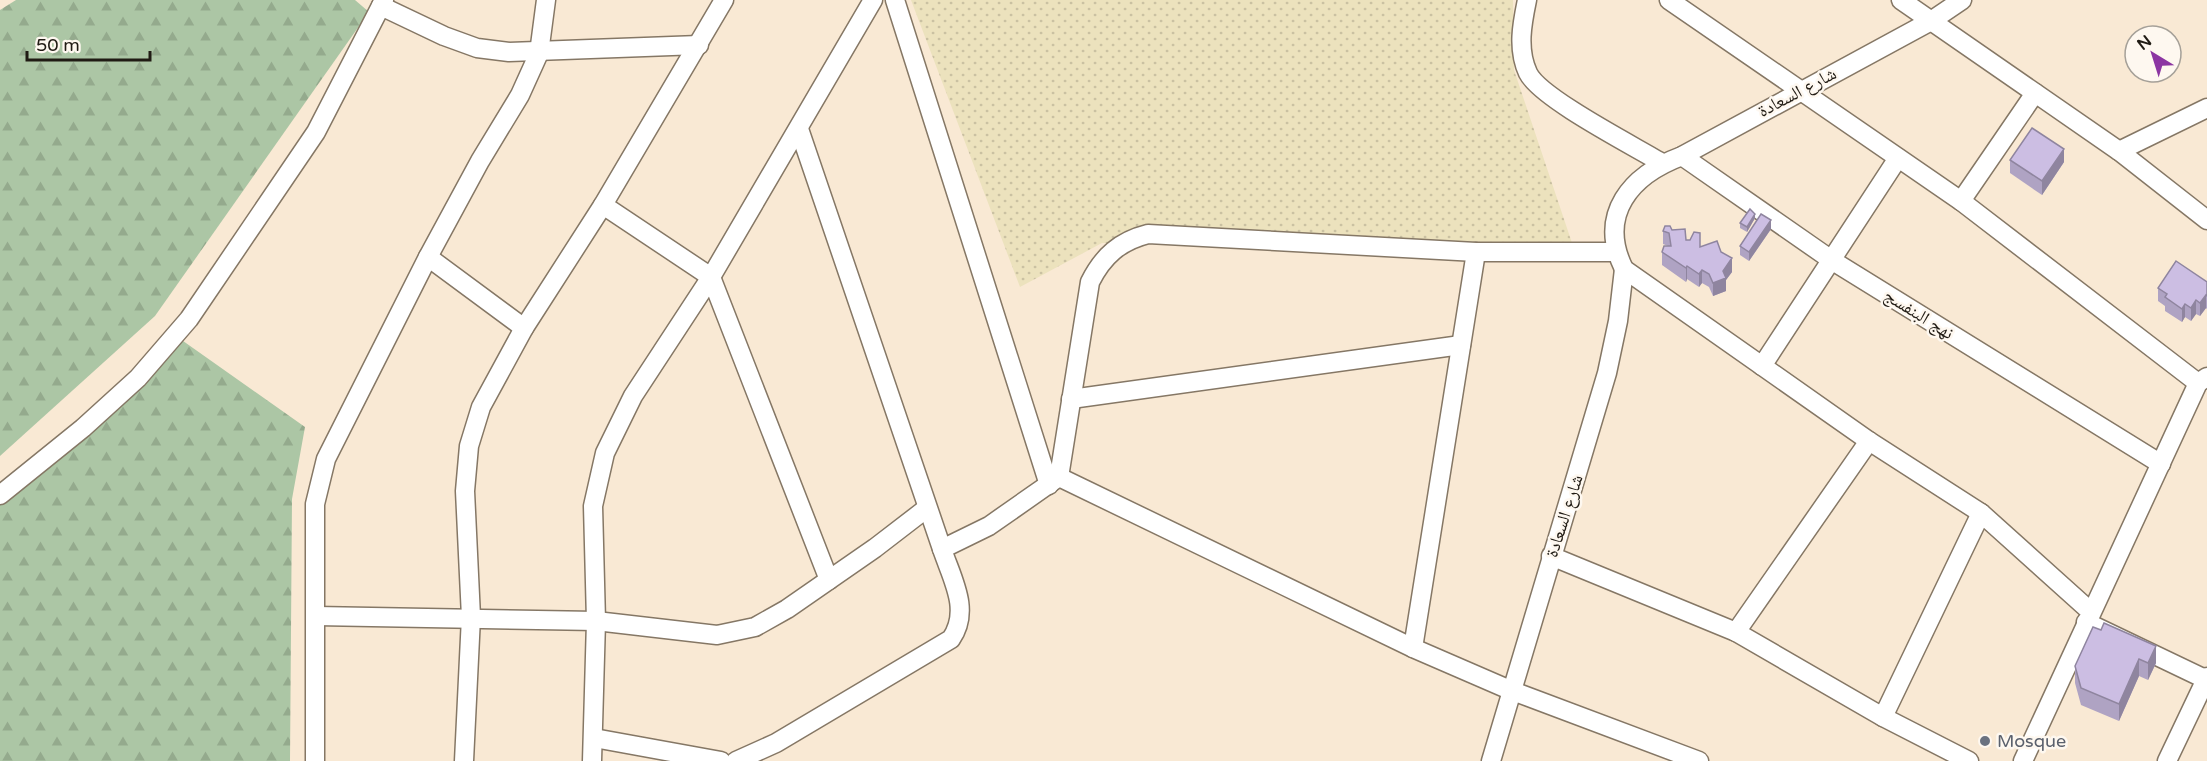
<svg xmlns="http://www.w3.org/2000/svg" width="2207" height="761" font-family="'Varela Round','Noto Naskh Arabic',sans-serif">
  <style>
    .forest { fill: url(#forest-firs) }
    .sand { fill: url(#sand-dots) }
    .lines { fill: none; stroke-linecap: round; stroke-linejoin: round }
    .street-casing { stroke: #857765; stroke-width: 21 }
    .street { stroke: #fff; stroke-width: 18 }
    .wall { fill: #afa3c3 }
    .shaded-wall { fill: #8f859f }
    .building { fill: #ccbee3; stroke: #8f859f; stroke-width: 1.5 }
    .worship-dot { fill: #6b7280; stroke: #fef8f0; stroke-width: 2 }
    .labels { text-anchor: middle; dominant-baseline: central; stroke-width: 5; stroke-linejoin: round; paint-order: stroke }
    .street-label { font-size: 18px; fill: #201b14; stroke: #fef8f0 }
    .worship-label { font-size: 18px; fill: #5b616d; stroke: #fef8f0; text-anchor: start }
  </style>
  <defs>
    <pattern id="forest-firs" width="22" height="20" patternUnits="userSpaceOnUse" patternTransform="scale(1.5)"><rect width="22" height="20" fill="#acc6a5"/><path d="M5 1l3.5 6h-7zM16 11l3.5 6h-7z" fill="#94aa8d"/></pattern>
    <pattern id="sand-dots" width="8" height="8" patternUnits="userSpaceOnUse" patternTransform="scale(1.5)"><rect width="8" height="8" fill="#ece2bd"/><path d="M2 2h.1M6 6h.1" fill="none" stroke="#cac1a2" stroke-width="1.8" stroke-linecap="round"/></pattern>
  </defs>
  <rect width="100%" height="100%" fill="#f9e9d4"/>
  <g class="forest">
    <polygon points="16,0 355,0 369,12 155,316 0,456 0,10"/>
    <polygon points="176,336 305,427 292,499 290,761 0,761 0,499"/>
  </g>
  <polygon class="sand" points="911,0 1513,0 1514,70 1573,246 1102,243 1020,287"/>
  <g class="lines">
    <defs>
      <g id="street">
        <polyline points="895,0 1049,485"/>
        <path d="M1527,0C1522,24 1517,49 1528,73C1540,98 1634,146 1662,163"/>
        <polyline points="1669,0 1961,201 2198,383"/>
        <polyline points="1901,0 2119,151 2207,220"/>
        <path d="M1962,0L1931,21L1682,156C1631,175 1597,214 1624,269L1869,441L1981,513L2090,611"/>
        <polyline points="381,6 444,36 477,48 509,52 699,45"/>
        <polyline points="2119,151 2207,108"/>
        <polyline points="1682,156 1833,261 2161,464"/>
        <polyline points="1961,201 2035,93"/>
        <polyline points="603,205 711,277 829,580"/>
        <polyline points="428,257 524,328"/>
        <polyline points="1762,366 1898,158"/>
        <polyline points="1071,399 1461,345"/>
        <polyline points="1059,477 1413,648 1510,690 1699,761"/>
        <polyline points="0,495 83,428 138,378 189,319 316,132 384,0"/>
        <path d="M942,549L989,526L1059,477L1090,282C1103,256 1120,241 1148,234L1476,252H1615"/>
        <polyline points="1551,556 1736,632 1883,717 1969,761"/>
        <polyline points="316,616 596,621 717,635 755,627 787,609 875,548 927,508"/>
        <polyline points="2086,622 2207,680"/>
        <polyline points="1736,632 1869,441"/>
        <polyline points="1413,648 1476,252"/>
        <polyline points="1883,717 1981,513"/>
        <polyline points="594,738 721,761"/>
        <polyline points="315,761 315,504 326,459 428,257 480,161 520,95 539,53 546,0"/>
        <polyline points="464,761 471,617 465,491 469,446 481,407 524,328 603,205 724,0"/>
        <polyline points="592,761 596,621 593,506 605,453 633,396 711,277 873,0"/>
        <path d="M736,761L776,743L951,639C971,610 952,579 942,549L799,129"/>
        <polyline points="1491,761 1607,373 1618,321 1624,269"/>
        <polyline points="2023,761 2198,383 2207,377"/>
        <polyline points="2167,761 2207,677"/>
      </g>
    </defs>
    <use href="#street" class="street-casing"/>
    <use href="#street" class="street"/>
  </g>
  <g class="wall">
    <polygon points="2010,160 2064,162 2042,195 2010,173"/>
    <polygon points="1755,218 1747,232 1740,228 1740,223"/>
    <polygon points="1771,229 1749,261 1740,255 1740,246"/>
    <polygon points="1672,230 1686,240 1700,247 1721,252 1732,272 1726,280 1726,291 1713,296 1709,287 1702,283 1699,287 1687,279 1686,282 1662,265 1662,252 1668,246 1663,244 1663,231"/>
    <polygon points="2207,282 2207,309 2206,308 2200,316 2196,314 2191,321 2185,317 2182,322 2165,311 2165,306 2158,301 2158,288"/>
    <polygon points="2093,627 2156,663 2148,680 2139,676 2119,721 2081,705 2075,683 2075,666"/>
  </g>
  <g class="shaded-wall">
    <polygon points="2064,149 2064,162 2042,195 2042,181"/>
    <polygon points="1755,214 1755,218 1747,232 1747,227"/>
    <polygon points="1771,220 1771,229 1749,261 1749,252"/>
    <polygon points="1732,258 1732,272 1726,280 1726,291 1713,296 1713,283 1723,271"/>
    <polygon points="1687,266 1687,279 1686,282 1686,268"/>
    <polygon points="1702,270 1702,283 1699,287 1699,274"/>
    <polygon points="2206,295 2206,308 2200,316 2200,303"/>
    <polygon points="2196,300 2196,314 2191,321 2191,308"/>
    <polygon points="2185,304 2185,317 2182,322 2182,309"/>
    <polygon points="2156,646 2156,663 2148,680 2148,663"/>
    <polygon points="2139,659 2139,676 2119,721 2119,704"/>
  </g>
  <g class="building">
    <polygon points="2032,128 2064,149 2042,181 2010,160"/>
    <polygon points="1750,209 1755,214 1747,227 1740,223"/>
    <polygon points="1761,214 1771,220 1749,252 1740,246"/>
    <polygon points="1665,226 1670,226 1672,230 1685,229 1686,240 1690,240 1694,232 1700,233 1700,247 1717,241 1721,252 1732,258 1723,271 1726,278 1713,283 1709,274 1702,270 1699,274 1687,266 1686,268 1662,252 1664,246 1671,246 1669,233 1663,231"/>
    <polygon points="2176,261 2207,282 2207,296 2206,295 2200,303 2196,300 2191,308 2185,304 2182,309 2165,297 2167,294 2158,288"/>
    <polygon points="2104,623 2156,646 2148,663 2139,659 2119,704 2081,688 2075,666 2093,627 2101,630"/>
  </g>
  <circle class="worship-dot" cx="1985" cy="741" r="6"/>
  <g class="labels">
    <g class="street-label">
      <text transform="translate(1797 92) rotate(-28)">شارع السعادة</text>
      <text transform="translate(1919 314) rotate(32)">نهج البنفسج</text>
      <text transform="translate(1564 516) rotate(-72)">شارع السعادة</text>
    </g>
    <g class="worship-label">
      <text x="1997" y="741">Mosque</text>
    </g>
  </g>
  <g transform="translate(2153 54) rotate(322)"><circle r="28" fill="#fef8f0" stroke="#a5a098" stroke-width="1.5"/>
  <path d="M0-4.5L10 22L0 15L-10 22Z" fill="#8c35a2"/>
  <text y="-9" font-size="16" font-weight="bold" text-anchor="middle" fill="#201b14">N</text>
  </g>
  <path d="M27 51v9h123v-9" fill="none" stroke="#201b14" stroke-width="3"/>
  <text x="36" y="51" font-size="18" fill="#201b14" stroke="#fef8f0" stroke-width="4.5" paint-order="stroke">50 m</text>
</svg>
